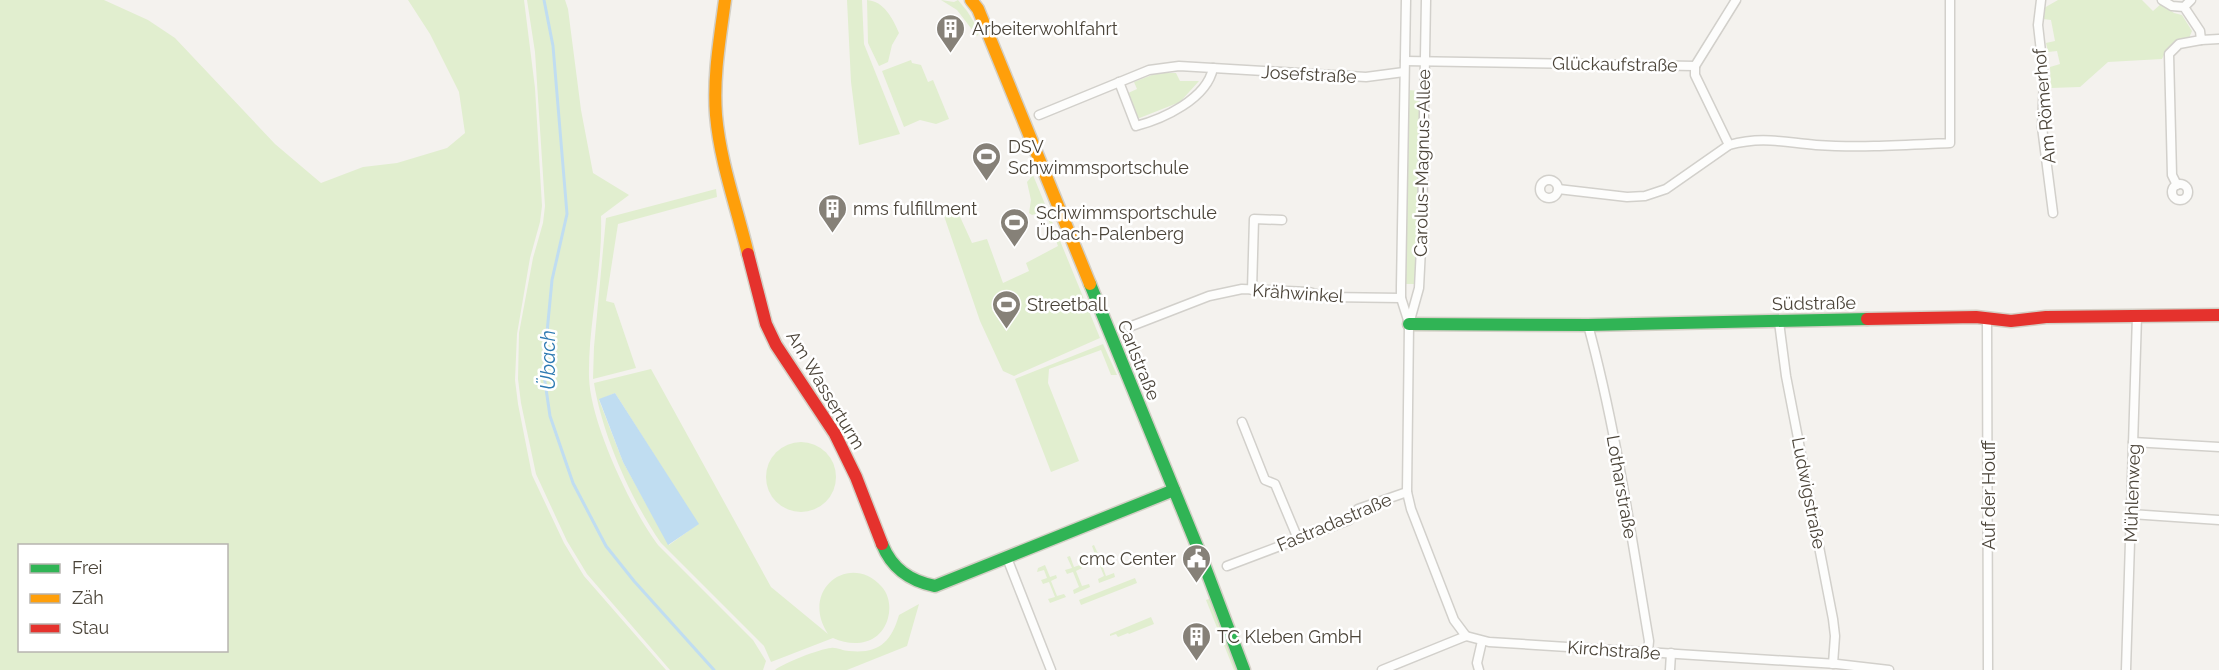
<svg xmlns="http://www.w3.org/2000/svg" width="2219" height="670" font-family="Raleway,sans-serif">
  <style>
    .green { fill: #e1eecf; fill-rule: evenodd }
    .water { fill: #c0ddf1 }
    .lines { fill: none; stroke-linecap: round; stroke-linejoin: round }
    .stream { stroke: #c0ddf1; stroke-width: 3 }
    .street-casing { stroke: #d2d0cb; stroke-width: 11 }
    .fast-casing { stroke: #d3cfc5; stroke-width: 15 }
    .slow-casing { stroke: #d3cfc5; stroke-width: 15 }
    .jam-casing { stroke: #d3cfc5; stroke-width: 15 }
    .street { stroke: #fdfdfc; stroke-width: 8 }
    .fast { stroke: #30b455; stroke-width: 12 }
    .slow { stroke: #ff9f0a; stroke-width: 12 }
    .jam { stroke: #e5322d; stroke-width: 12 }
    .labels { text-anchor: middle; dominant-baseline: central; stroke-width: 5; stroke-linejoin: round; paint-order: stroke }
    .poi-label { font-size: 18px; fill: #4b4439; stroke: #fff; text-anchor: start }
    .street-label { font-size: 18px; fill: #4b4439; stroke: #fff }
    .water-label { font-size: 20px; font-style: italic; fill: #2e7ab2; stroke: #fff }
  </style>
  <rect width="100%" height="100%" fill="#f4f2ee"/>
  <g class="green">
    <path d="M0,0H104L148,20L175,38L275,144L321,183L363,167L397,163L447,148L465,133L459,92L430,34L408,0H524L535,88L542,206L540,222L530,258L517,334L515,380L518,404L532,475L564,543L584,576L666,670H0ZM20,546H226V650H20Z"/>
    <path d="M527,0H565L568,9L581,110L593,173L629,195L601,216C603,270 588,323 589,377C590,422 631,509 658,545L753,640L766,661L763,670H670L587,574L567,541L536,474L521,403L518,379L519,333L533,258L543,223L545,206L535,52Z"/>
    <polygon points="847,0 862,0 864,44 900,134 859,145 851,82"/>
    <path d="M867,0C884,1 893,19 899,33L892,45L888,62L879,66L868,43Z"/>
    <polygon points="941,0 954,2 958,0 967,11 980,32 977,36 957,10"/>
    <path d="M2058,0H2142L2153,11L2161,4L2174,13L2182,15L2192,31L2189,38C2175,40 2168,46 2162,59L2108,62L2080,87L2051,88L2050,67L2060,64L2057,51L2048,52L2046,43L2055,41L2051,20L2043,19L2044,8Z"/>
    <polygon points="911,60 912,63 921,65 928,82 933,80 949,119 936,124 920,120 904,127 882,71"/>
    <polygon points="1157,73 1176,73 1180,81 1199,81 1180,102 1137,119 1126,94 1137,89 1134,82"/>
    <polygon points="1408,90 1420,91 1417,284 1406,284"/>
    <polygon points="1033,175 1100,338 1014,376 1003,371 980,321 943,213 956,208 972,243 987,239 1003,283 1029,271 1026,263 1058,246 1047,216 1041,212 1032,215 1029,213 1031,200 1027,182"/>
    <polygon points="716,189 717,197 618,224 606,301 614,303 636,368 593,379 594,347 606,218"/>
    <polygon points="1103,344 1117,375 1111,375 1101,350 1049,369 1048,383 1079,461 1051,472 1015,379"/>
    <path d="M651,369L771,587L828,634C799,590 850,551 882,587C889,595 891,607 888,618C881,644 855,648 833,638L771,662L764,646L661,543C631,500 602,434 594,383ZM615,393L698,524L669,545L623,462L599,400Z"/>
    <circle cx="801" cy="477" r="35"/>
    <polygon points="1094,545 1099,556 1105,554 1106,558 1100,560 1106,576 1114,573 1115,577 1099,583 1098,579 1104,576 1098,561 1092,563 1090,560 1096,557 1092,546"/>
    <polygon points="1070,556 1074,567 1080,565 1082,568 1076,571 1082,586 1089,584 1090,587 1074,594 1073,590 1079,587 1073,572 1067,574 1065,570 1072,568 1067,557"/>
    <polygon points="1045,565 1050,577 1056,575 1057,578 1051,581 1057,596 1064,594 1066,597 1050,603 1048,599 1055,597 1049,582 1043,584 1041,580 1047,578 1044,570 1037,572 1038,568"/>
    <polygon points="1135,578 1137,583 1081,605 1079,600"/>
    <polygon points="1211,598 1240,670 1234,670 1206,600"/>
    <path d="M919,604L907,646L847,670H775C784,663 819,649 831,648C836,647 843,651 849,651C878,654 891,643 899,615Z"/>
    <polygon points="1151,617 1154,624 1129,634 1128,633 1118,637 1116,634 1110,636 1110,634"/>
  </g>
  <polygon class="water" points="615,393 699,524 668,545 623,462 599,399"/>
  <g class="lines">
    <polyline class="stream" points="544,0 553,46 567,214 552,280 546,343 544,375 550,416 573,483 606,546 634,581 714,670"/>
    <defs>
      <g id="street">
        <polyline points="1406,0 1401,287 1401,298 1409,323"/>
        <polyline points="1426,0 1422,228 1419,288 1409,324 1407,492 1411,509 1454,620 1466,636"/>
        <polyline points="2041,0 2038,25 2044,78 2042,127 2053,213"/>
        <polyline points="2162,0 2172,6 2184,7 2200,31 2201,40 2219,39"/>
        <polyline points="2184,7 2191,0"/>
        <polyline points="1405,61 1695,66"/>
        <path d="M1695,66V75L1729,145C1762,136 1782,142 1816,145C1860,148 1906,145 1950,143V0"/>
        <polyline points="1695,66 1736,0"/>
        <path d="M1119,82L1136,126C1163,119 1207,99 1213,68"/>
        <polyline points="1039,115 1149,70 1179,66 1366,77 1404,72"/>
        <circle cx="1549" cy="189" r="9"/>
        <circle cx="2180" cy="192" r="8"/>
        <polyline points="2177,185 2172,175 2169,54 2179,44 2201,40"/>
        <polyline points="1558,189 1627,197 1645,196 1666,189 1729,145"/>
        <polyline points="1252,290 1254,219 1282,220"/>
        <polyline points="1987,320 1988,670"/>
        <polyline points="1779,322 1786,376 1833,619 1835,636 1833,664"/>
        <path d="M1588,325C1616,428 1631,535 1649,641L1648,651"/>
        <polyline points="1129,327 1209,296 1242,289 1309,292 1327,297 1401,298"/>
        <polyline points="1242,422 1265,480 1275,484 1298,539"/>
        <polyline points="2133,442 2219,447"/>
        <polyline points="2131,514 2219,520"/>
        <polyline points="1007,558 1051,670"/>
        <polyline points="1227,566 1349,520 1358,509 1407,492"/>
        <polyline points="1382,670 1466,636 1489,642 1837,664 1889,670"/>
        <polyline points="1479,670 1477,663 1482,641"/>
        <polyline points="1670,670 1671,653"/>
        <polyline points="2126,670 2137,316"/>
      </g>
      <g id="fast">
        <polyline points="1090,284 1199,551 1244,670"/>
        <polyline points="1409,324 1588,325 1867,319"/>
        <path d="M882,544C892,569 910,581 935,586L1174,490"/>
      </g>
      <g id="slow">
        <path d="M725,0C720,38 713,76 716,115C720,162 737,208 748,254"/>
        <polyline points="971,0 978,9 1090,284"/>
      </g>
      <g id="jam">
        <polyline points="748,254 766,324 776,345 835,434 856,477 882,544"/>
        <polyline points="1867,319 1976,317 2011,321 2046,317 2219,315"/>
      </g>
    </defs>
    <use href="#street" class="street-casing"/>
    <use href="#fast" class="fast-casing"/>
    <use href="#slow" class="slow-casing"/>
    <use href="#jam" class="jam-casing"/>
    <use href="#street" class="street"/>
    <use href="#fast" class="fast"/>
    <use href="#slow" class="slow"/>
    <use href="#jam" class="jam"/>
  </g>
  <defs>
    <symbol id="building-pin" viewBox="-11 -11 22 30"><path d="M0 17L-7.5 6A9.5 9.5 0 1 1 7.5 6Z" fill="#868178" stroke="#fff"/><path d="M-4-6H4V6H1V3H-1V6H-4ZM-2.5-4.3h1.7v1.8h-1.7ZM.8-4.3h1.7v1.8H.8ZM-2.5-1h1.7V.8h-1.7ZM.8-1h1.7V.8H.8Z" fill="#fff"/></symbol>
    <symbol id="stadium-pin" viewBox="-11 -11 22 30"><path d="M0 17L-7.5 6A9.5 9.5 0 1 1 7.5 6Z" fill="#868178" stroke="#fff"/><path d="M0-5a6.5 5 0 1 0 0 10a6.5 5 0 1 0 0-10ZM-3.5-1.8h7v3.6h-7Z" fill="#fff"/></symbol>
    <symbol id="civic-pin" viewBox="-11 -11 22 30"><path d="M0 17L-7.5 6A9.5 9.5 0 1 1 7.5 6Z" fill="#868178" stroke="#fff"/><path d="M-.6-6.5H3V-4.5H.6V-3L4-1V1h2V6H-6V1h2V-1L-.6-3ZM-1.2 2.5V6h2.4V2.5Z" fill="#fff"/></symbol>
  </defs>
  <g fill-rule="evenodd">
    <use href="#building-pin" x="934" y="12" width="33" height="45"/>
    <use href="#stadium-pin" x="970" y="140" width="33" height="45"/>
    <use href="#building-pin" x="816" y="192" width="33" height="45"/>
    <use href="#stadium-pin" x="998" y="206" width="33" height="45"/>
    <use href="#stadium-pin" x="990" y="288" width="33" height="45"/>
    <use href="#civic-pin" x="1180" y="542" width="33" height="45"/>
    <use href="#building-pin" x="1180" y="620" width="33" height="45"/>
  </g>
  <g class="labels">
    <g class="poi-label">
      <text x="972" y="28">Arbeiterwohlfahrt</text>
      <text x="1008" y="146">DSV<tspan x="1008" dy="21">Schwimmsportschule</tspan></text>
      <text x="853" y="208">nms fulfillment</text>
      <text x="1036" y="212">Schwimmsportschule<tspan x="1036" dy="21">Übach-Palenberg</tspan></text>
      <text x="1027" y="304">Streetball</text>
      <text x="1176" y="558" text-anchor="end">cmc Center</text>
      <text x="1217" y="636">TC Kleben GmbH</text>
    </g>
    <g class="street-label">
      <text transform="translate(1615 64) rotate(1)">Glückaufstraße</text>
      <text transform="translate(1309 74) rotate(3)">Josefstraße</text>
      <text transform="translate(2044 106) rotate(-95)">Am Römerhof</text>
      <text transform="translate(1422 163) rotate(-89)">Carolus-Magnus-Allee</text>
      <text transform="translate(1298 293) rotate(4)">Krähwinkel</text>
      <text transform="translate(1814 303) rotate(-1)">Südstraße</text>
      <text transform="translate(1139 360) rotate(68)">Carlstraße</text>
      <text transform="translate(826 390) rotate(59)">Am Wasserturm</text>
      <text transform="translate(1622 487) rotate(80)">Lotharstraße</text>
      <text transform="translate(1809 493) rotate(79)">Ludwigstraße</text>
      <text transform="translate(2132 493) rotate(-88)">Mühlenweg</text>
      <text transform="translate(1988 495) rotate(-90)">Auf der Houff</text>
      <text transform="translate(1334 522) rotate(-23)">Fastradastraße</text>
      <text transform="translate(1614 650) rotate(4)">Kirchstraße</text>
    </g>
    <g class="water-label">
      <text transform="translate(548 360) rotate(-90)">Übach</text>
    </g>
  </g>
  <rect x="18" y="544" width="210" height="108" fill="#ffffff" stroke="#b7b4b0" stroke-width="1.5"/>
  <rect x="30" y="564" width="30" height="9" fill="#30b455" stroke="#b7b4b0" stroke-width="1.5"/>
  <text x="72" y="574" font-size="18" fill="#4b4439">Frei</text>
  <rect x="30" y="594" width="30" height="9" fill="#ff9f0a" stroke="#b7b4b0" stroke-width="1.5"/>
  <text x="72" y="604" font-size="18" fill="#4b4439">Zäh</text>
  <rect x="30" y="624" width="30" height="9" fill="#e5322d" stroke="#b7b4b0" stroke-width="1.5"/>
  <text x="72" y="634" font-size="18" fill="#4b4439">Stau</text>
</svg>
